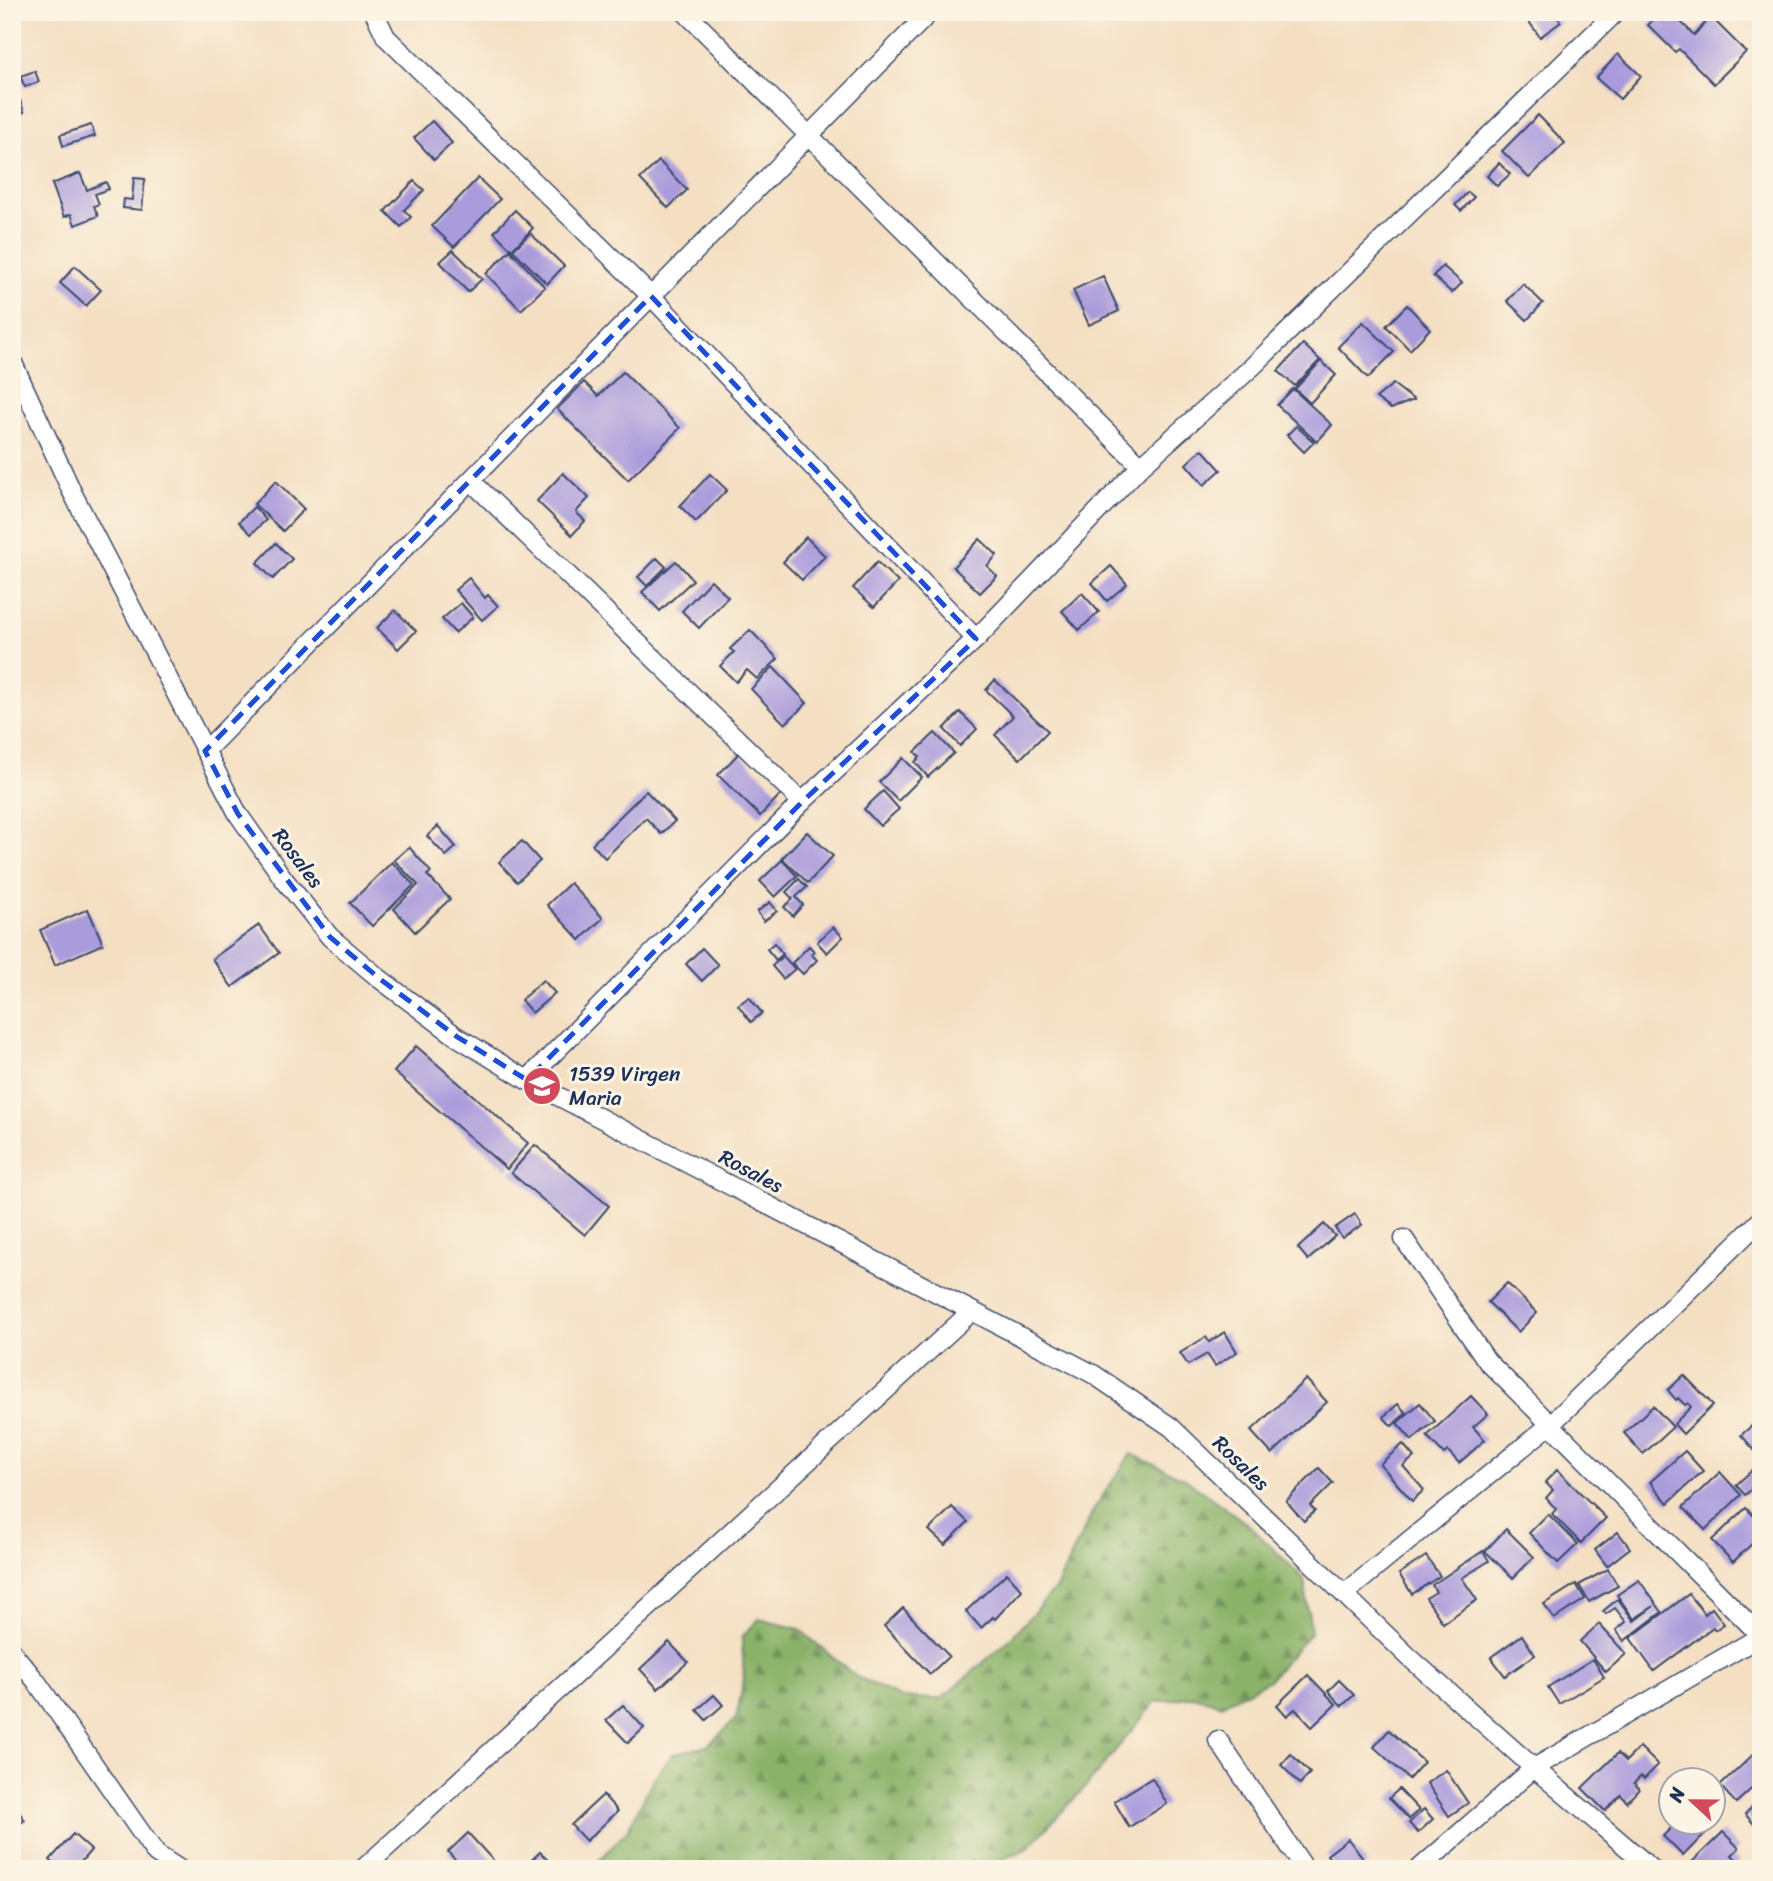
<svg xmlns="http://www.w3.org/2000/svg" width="1773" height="1881" font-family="Sriracha,sans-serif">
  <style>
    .forest { fill: url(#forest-firs); stroke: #527063; stroke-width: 2 }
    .building { fill: #aa9bdc }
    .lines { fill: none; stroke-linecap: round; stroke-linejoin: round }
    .minor-casing { stroke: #3c496d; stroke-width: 21 }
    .minor { stroke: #fff; stroke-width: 18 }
    .marked { fill: none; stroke: #1d4ed8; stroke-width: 5; stroke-dasharray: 14 9; stroke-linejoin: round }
    .labels { text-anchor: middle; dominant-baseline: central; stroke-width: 6; stroke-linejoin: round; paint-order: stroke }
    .street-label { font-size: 21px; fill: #1b2f5e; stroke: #fcf5e5 }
    .poi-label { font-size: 21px; fill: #1b2f5e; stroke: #fcf5e5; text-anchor: start }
  </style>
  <defs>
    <pattern id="forest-firs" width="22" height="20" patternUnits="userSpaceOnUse" patternTransform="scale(1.75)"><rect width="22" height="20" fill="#8ab268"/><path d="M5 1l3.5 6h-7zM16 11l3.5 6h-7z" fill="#709159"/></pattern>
  </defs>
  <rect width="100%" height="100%" fill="#fcf5e5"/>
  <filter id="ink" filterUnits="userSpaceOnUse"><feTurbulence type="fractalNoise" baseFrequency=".0143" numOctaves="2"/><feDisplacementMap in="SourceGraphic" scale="14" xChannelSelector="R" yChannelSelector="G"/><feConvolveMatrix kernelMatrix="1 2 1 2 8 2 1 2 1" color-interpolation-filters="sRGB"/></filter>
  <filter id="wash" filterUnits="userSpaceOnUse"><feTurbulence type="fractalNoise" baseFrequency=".00686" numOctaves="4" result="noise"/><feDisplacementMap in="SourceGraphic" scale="28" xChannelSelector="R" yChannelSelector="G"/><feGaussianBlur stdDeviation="1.57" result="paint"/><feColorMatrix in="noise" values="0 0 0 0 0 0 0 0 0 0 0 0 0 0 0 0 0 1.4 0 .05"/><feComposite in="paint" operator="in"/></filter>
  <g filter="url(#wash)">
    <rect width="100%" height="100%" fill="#f4dfc2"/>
    <polygon class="forest" points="1131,1454 1184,1478 1250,1526 1304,1579 1311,1632 1268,1681 1221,1705 1194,1696 1155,1702 1088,1784 1027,1849 979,1869 591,1869 627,1831 654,1778 673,1754 707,1746 736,1719 744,1680 742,1637 759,1619 799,1629 855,1676 902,1698 941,1699 1008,1641 1056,1588 1094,1509"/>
    <g id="blocks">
      <g class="building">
        <polygon points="1522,12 1553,12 1561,22 1540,37"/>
        <polygon points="1661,12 1671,12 1694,35 1711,17 1746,52 1714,84 1679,49 1675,52 1648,25"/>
        <polygon points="1618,54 1641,76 1620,99 1596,78"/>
        <polygon points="35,71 39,82 25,87 20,76"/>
        <polygon points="15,86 24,112 12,116 12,87"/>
        <polygon points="1538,115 1565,143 1529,178 1502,151"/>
        <polygon points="432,121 452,143 434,160 414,138"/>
        <polygon points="91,125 95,136 63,146 60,135"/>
        <polygon points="659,161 687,190 668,208 640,179"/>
        <polygon points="1499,163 1510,174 1497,186 1487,176"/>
        <polygon points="80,173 87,190 106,182 109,189 95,194 99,204 94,206 98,216 75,225 71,214 64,217 52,184"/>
        <polygon points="134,178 145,179 142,210 123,208 124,199 132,200"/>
        <polygon points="478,178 500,199 454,247 432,226"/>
        <polygon points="414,181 424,190 404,210 411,217 401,227 385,211"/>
        <polygon points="1468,192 1474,197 1461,211 1455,205"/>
        <polygon points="515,210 533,228 512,250 494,232"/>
        <polygon points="530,233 564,266 547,284 513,250"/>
        <polygon points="453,250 482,279 468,292 440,262"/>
        <polygon points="510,250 545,287 521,310 486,274"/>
        <polygon points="75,266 101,290 86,306 60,283"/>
        <polygon points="1443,266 1462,283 1452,293 1433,276"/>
        <polygon points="1103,276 1119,311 1089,325 1073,290"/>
        <polygon points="1523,284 1543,303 1527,320 1507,301"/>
        <polygon points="1407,305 1430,329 1410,350 1386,326"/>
        <polygon points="1363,322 1394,352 1368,378 1338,347"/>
        <polygon points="1303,344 1320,360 1295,386 1278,371"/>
        <polygon points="1321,361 1336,375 1310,403 1295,389"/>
        <polygon points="623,372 680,428 628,480 557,409 584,382 598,396"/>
        <polygon points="1393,384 1414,400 1391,409 1376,398"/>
        <polygon points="1293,389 1332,425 1317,442 1277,405"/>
        <polygon points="1296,426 1314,442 1304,452 1287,435"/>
        <polygon points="1202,449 1221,470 1204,485 1186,464"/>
        <polygon points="563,473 589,498 576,512 585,521 572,535 537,501"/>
        <polygon points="710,474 727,490 696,522 680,506"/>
        <polygon points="276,481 304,509 283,531 254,504"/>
        <polygon points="254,507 266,520 251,534 239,522"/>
        <polygon points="806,537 825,556 802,580 783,562"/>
        <polygon points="980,539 997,555 987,566 997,576 980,593 953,567"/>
        <polygon points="276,543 292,559 273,579 257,563"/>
        <polygon points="657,558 666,567 647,586 638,577"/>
        <polygon points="676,561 693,580 660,611 642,592"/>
        <polygon points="877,562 898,582 874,607 853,588"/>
        <polygon points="1111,566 1127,584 1107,601 1092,583"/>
        <polygon points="469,578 485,598 488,595 498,606 482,620 455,590"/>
        <polygon points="711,580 728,597 699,628 682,611"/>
        <polygon points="1082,593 1099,612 1079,630 1062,611"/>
        <polygon points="461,603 473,617 455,633 442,619"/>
        <polygon points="395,610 416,631 398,649 377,628"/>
        <polygon points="750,630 778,659 757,679 747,670 736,682 720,666 734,652 730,649"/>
        <polygon points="773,667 807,703 785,724 751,689"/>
        <polygon points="995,680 1048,731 1020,759 995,735 1013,716 986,690"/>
        <polygon points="960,712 977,729 960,746 944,729"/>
        <polygon points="935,733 954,753 928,777 915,762 920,757 915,752"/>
        <polygon points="739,753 781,794 760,816 718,775"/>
        <polygon points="903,758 922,777 898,801 879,782"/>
        <polygon points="646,791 675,821 661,834 646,818 605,858 592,844"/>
        <polygon points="883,791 899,809 880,826 864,809"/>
        <polygon points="438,826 456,847 446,856 427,836"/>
        <polygon points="807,832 833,856 808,883 782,858"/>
        <polygon points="522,841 540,861 517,882 499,862"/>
        <polygon points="409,847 431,872 427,875 450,899 415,932 394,909 418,885 394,860"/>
        <polygon points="782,860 797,876 775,897 760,881"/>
        <polygon points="392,862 414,885 372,926 350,903"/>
        <polygon points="799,879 807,887 796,897 803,905 793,916 784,907 793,899 786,892"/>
        <polygon points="570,883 603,918 580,940 547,905"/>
        <polygon points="770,902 777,911 764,921 757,912"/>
        <polygon points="88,909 103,944 55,965 40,930"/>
        <polygon points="259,925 279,953 232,987 212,959"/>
        <polygon points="833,927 843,937 827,953 817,942"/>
        <polygon points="774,943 783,954 776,960 767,949"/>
        <polygon points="809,946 814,951 811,954 817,960 803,974 792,963"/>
        <polygon points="702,948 718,965 702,981 686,964"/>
        <polygon points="783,956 795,969 783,979 772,966"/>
        <polygon points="543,980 555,993 532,1013 521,1000"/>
        <polygon points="749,997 762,1013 751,1022 738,1005"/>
        <polygon points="416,1046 528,1143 507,1169 394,1072"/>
        <polygon points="535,1145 609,1206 585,1235 511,1173"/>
        <polygon points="1355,1214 1362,1225 1342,1238 1335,1228"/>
        <polygon points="1324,1224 1335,1236 1308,1260 1298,1248"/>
        <polygon points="1507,1283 1537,1313 1518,1332 1488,1302"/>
        <polygon points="1225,1332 1237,1352 1215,1366 1207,1354 1188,1365 1180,1353 1206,1337 1209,1342"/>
        <polygon points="1684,1375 1713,1405 1683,1434 1674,1424 1691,1407 1688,1403 1685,1405 1678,1398 1676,1400 1668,1390"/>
        <polygon points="1306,1379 1327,1402 1272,1454 1251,1431"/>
        <polygon points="1471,1396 1488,1414 1473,1427 1485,1440 1459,1463 1448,1451 1444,1454 1427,1436"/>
        <polygon points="1420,1403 1435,1421 1412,1440 1397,1423"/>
        <polygon points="1398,1404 1406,1413 1392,1426 1383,1417"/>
        <polygon points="1653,1406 1673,1427 1643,1454 1624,1433"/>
        <polygon points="1761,1418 1761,1449 1757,1453 1741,1435"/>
        <polygon points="1403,1444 1414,1457 1403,1466 1424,1490 1412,1501 1380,1464"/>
        <polygon points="1685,1451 1703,1471 1668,1503 1650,1482"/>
        <polygon points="1761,1462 1761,1481 1745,1495 1736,1485"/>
        <polygon points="1319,1468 1333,1483 1310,1506 1315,1511 1304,1521 1286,1501"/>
        <polygon points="1557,1470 1606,1518 1581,1543 1552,1514 1556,1509 1546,1498 1553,1490 1545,1482"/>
        <polygon points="1720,1472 1741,1495 1705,1530 1683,1507"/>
        <polygon points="952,1507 968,1522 945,1545 929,1530"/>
        <polygon points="1746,1508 1761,1523 1761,1535 1733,1562 1712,1540"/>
        <polygon points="1548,1514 1578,1544 1558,1563 1529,1533"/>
        <polygon points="1506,1529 1534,1557 1513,1578 1485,1551"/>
        <polygon points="1618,1532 1630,1548 1607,1566 1595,1550"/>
        <polygon points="1483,1551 1489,1561 1462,1578 1477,1600 1443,1623 1426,1598 1436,1592 1432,1585"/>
        <polygon points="1426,1556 1440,1576 1412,1594 1399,1574"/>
        <polygon points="1608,1569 1618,1586 1589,1602 1579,1585"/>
        <polygon points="1007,1573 1022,1590 995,1619 993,1617 981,1628 966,1611"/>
        <polygon points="1639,1580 1662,1612 1624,1641 1616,1630 1626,1622 1615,1608 1606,1614 1603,1611 1618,1599 1634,1621 1654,1606 1634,1619 1617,1595"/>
        <polygon points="1576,1584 1585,1599 1554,1619 1544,1604"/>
        <polygon points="1689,1594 1705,1614 1712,1608 1724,1624 1715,1630 1713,1627 1654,1671 1630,1638"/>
        <polygon points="903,1608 949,1656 930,1674 884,1626"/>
        <polygon points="1599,1624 1626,1654 1606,1672 1580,1641"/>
        <polygon points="1522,1635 1535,1655 1505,1676 1491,1657"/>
        <polygon points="669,1642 688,1662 658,1689 640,1669"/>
        <polygon points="1593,1659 1604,1677 1559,1704 1548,1687"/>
        <polygon points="1308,1675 1336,1704 1312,1727 1295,1709 1287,1716 1277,1705"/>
        <polygon points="1339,1680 1354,1695 1342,1706 1328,1691"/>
        <polygon points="714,1695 723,1705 706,1720 697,1710"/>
        <polygon points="623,1705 644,1728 628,1743 606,1720"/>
        <polygon points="1389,1730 1424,1762 1409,1779 1374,1747"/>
        <polygon points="1640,1747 1658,1765 1644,1779 1641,1776 1634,1783 1639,1789 1627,1802 1621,1795 1605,1811 1582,1788 1618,1753 1626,1761"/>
        <polygon points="1761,1747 1761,1780 1736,1803 1720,1786"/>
        <polygon points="1291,1754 1310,1773 1300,1784 1281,1765"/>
        <polygon points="1446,1770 1468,1803 1449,1816 1427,1783"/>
        <polygon points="1152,1778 1167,1804 1129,1827 1114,1801"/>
        <polygon points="1399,1789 1419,1810 1409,1819 1389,1798"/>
        <polygon points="603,1795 618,1811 586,1841 571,1825"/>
        <polygon points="12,1803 25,1820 12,1829"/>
        <polygon points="1757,1803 1761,1807 1761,1832 1745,1814"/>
        <polygon points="1424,1809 1433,1819 1418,1833 1409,1823"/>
        <polygon points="1677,1822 1710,1822 1713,1825 1683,1856 1663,1836"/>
        <polygon points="1723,1832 1739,1848 1732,1855 1739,1862 1732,1869 1692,1869 1689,1865"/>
        <polygon points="468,1833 501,1869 464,1869 448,1852"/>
        <polygon points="73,1834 91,1850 75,1869 60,1869 50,1860"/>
        <polygon points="1348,1839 1367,1864 1362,1869 1337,1869 1327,1855"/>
        <polygon points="540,1852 554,1867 552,1869 522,1869"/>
      </g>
    </g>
  </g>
  <g filter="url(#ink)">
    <use href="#blocks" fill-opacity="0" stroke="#3c496d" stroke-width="2"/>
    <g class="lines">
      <defs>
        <g id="minor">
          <polyline points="374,12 386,37 651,296 976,639"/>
          <polyline points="685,12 1141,466"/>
          <polyline points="12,361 73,494 238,814 283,878 330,937 380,979 456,1036 527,1080 1093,1374 1171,1427 1409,1657 1534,1768 1652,1869"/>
          <polyline points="471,481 802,802"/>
          <polyline points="205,751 930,12"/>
          <polyline points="527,1080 802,802 976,639 1141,466 1252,367 1616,12"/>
          <polyline points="1404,1239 1487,1361 1761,1636 1534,1768 1419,1869"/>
          <polyline points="1344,1594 1551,1424 1761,1220"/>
          <polyline points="12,1652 36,1681 156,1854 179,1869"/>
          <polyline points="1218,1740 1305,1869"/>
          <polyline points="363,1869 971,1312"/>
        </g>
      </defs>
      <use href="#minor" class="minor-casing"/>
      <use href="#minor" class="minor"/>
    </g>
  </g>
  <path class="marked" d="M651,296L976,639L802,802L527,1080L456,1036L380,979L330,937L238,814L205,751Z"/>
  <defs>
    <symbol id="school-disc" viewBox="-11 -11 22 22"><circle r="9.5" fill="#d1495b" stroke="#fcf5e5"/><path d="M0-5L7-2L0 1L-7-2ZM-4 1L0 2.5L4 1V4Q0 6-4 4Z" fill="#fff"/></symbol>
  </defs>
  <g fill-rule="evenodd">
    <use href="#school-disc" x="520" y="1064" width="44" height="44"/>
  </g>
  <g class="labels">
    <g class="street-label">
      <text transform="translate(298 858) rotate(53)">Rosales</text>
      <text transform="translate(751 1171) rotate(28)">Rosales</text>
      <text transform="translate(1241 1463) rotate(44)">Rosales</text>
    </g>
    <g class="poi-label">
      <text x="569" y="1074">1539 Virgen<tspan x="569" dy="24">Maria</tspan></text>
    </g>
  </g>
  <rect width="1773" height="1881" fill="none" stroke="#fcf5e5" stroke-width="42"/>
  <g transform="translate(1692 1801) rotate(292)"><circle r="33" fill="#fcf5e5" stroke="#a2a6af" stroke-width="2"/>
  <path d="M0-5L12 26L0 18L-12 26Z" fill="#d1495b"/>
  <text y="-10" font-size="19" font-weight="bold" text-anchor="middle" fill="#1b2f5e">N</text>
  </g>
</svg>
